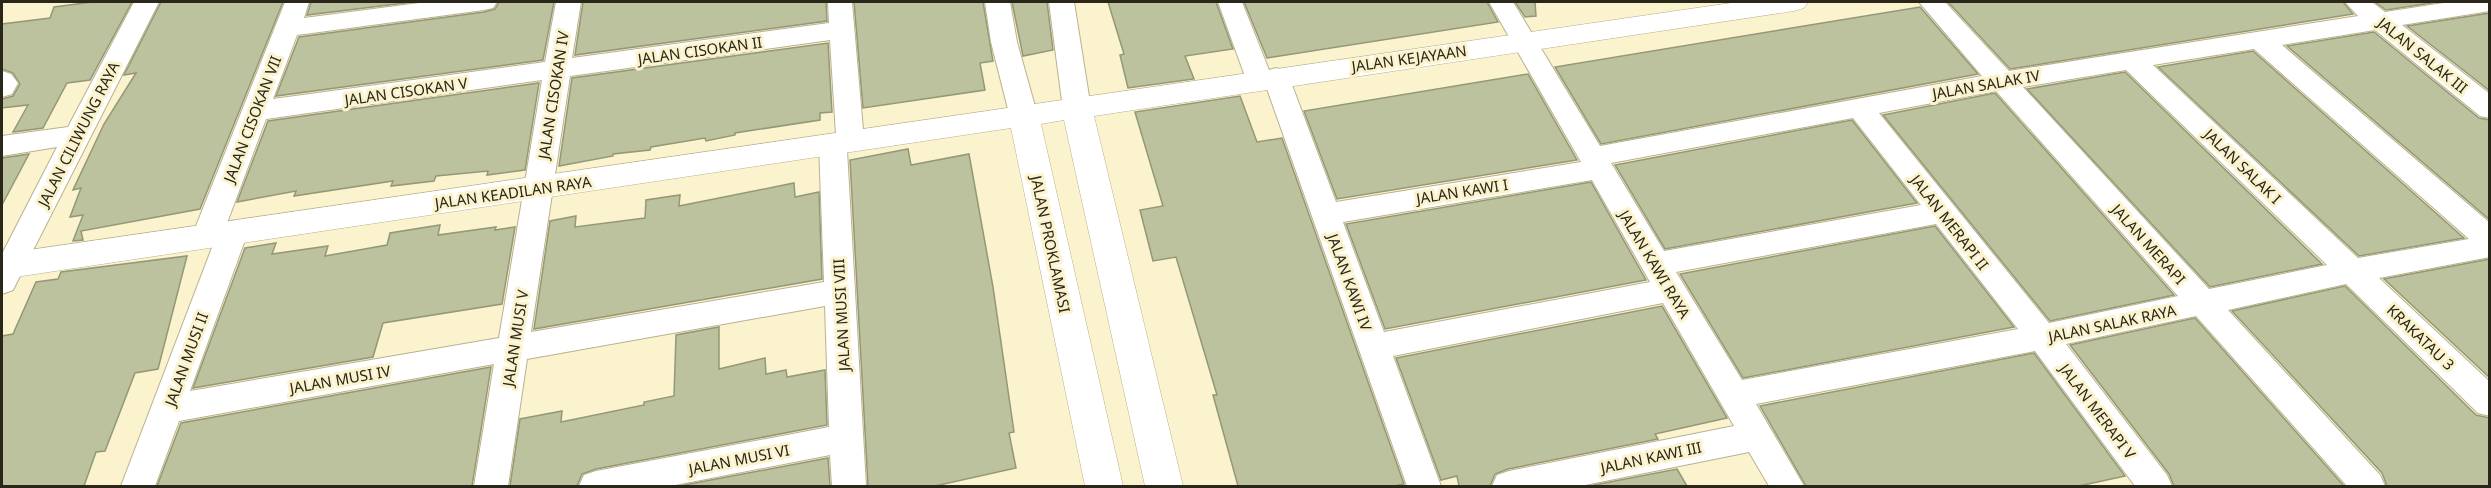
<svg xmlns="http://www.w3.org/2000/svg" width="2491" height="488" font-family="'Noto Sans',sans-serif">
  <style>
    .building { fill: #bcc19e; stroke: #939876; stroke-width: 1.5 }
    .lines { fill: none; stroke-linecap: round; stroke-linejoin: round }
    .street-casing { stroke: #bab18f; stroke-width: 2 }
    .secondary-casing { stroke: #bab18f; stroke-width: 1 }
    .street { fill: #fff; fill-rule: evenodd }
    .secondary { fill: #fff; fill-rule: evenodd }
    .labels { text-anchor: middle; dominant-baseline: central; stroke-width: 6; stroke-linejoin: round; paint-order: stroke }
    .street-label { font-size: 15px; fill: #2a2619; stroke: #fbf2ce }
  </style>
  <rect width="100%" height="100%" fill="#fbf2ce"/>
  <g class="building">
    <polygon points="92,2 132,2 90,80 67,83 43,128 13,132 28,105 2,108 2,99 13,96 20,84 13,73 2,69 2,24 50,18 54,7"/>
    <polygon points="161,2 283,2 200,209 81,231 83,240 73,241 83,215 70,217 81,188 73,190 104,124 136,73 124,75"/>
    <polygon points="311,2 413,2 307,15"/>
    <polygon points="499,2 554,2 543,60 276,96 299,37 484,12 495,9"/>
    <polygon points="583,2 826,2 827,21 575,55"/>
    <polygon points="854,2 983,2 993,61 980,63 985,90 863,108"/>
    <polygon points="1012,2 1047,2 1053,50 1023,56"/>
    <polygon points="1108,2 1216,2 1233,49 1185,56 1194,79 1128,88 1120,55 1124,54"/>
    <polygon points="1244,2 1487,2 1498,22 1267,58"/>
    <polygon points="1515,2 1535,2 1536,16 1525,17"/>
    <polygon points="1948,2 2343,2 2353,14 2010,69"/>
    <polygon points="2375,2 2438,2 2386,10"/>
    <polygon points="1920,7 1978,74 1601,144 1555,67"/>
    <polygon points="2490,13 2490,91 2407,26"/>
    <polygon points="2374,32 2479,118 2490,120 2490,220 2287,46"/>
    <polygon points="828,43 832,112 820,113 820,120 735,133 735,135 706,141 705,138 651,147 650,150 613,154 613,156 559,166 572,78"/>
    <polygon points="2253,51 2464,238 2359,256 2158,67"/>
    <polygon points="2125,72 2322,264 2210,287 2027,89"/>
    <polygon points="1528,74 1577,160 1337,199 1304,111"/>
    <polygon points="539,83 525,170 487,175 488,171 436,176 434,181 391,186 393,181 294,196 296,191 237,202 268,121"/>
    <polygon points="1995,93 2174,295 2050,321 1883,115"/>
    <polygon points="1240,96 1257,142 1282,138 1404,484 1394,486 1238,486 1213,395 1217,395 1176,257 1153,261 1140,210 1163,206 1135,112"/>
    <polygon points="1852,120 1917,203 1665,249 1615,165"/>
    <polygon points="908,149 911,165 969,154 993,287 1014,432 1009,433 1016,468 935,486 868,486 850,160"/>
    <polygon points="29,154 2,205 2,158"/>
    <polygon points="1591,182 1646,280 1385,329 1346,224"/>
    <polygon points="794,183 795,197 819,192 822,279 534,329 550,221 576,216 575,227 645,218 646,200 680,195 679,206"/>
    <polygon points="440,225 438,235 496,227 495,230 515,227 502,304 383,323 373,357 193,388 245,248 276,243 272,254 328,246 325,256 387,245 390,233"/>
    <polygon points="1935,226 2014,327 1743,378 1680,274"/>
    <polygon points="187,256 158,369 135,373 105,451 96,452 84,486 2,486 2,336 13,334 36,282 58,279 61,272"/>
    <polygon points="2490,259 2490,378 2384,279"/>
    <polygon points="2345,286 2476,415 2490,418 2490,486 2387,486 2382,473 2232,311"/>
    <polygon points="1662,306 1727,418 1655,434 1658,439 1508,469 1495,474 1490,486 1459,486 1457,476 1441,480 1396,358"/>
    <polygon points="2195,318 2344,486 2174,486 2169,474 2070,345"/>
    <polygon points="719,327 719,369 765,358 766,374 786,370 787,377 825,370 827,425 596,469 582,474 577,486 510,486 520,419 562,411 561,422 644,405 644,402 674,396 676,335"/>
    <polygon points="2034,353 2125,476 2079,486 1806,486 1760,406"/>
    <polygon points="491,367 472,486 157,486 181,423"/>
    <polygon points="828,458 830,486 679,486"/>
    <polygon points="1677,469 1687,486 1589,486"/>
  </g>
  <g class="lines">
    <defs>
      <g id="street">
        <polygon points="134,2 159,2 17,282 13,290 2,294 2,254 57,147 2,156 2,136 68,127"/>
        <path d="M285,2H309L304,18L427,2H497L493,8L484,10L297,35L273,99L545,62L556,2H581L572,58L829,23L828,2H852L864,141L860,148L847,150L866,486H832L830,455L670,486H579L584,475L596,471L829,427L825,306L527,359L508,486H474L494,364L179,421L155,486H121L213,245L207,247L196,244L192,236ZM830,40L836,135L823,137L819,144L824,282L531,332L570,76ZM542,80L499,338L190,391L248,232L244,224L233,221L227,223L266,119Z"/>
        <polygon points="985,2 1010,2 1017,42 1038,117 1034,124 1024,126 1014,124 1010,117 991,42"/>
        <polygon points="1049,2 1074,2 1091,109 1087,116 1077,118 1067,116 1063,109"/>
        <path d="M1218,2H1242L1269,70L1276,68L1285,71L1289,77L1336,202L1581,162L1489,2H1513L1600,146L1982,76L1919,2H1945L2009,71L2358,16L2345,2H2372L2385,12L2450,2H2490V11L2402,25L2490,94V118L2480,116L2375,30L2282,45L2490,223V257L2379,278L2490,382V416L2478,413L2346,284L2228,310L2380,475L2385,486H2347L2196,316L2066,344L2167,475L2172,486H2135L2035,351L1756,404L1804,486H1769L1749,452L1580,486H1492L1497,475L1509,471L1734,426L1663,303L1393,356L1441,486H1407L1266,86L1259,88L1250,85L1246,79ZM2254,49L2469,239L2358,258L2153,65ZM2126,70L2327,265L2209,289L2023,87ZM1996,91L2178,296L2049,323L1879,113ZM1853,118L1921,205L1664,251L1611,163ZM1592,180L1650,282L1384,332L1343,222ZM1936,224L2018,329L1742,380L1676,272Z"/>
        <polygon points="2,71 11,74 18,83 12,94 2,97"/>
      </g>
      <polygon id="secondary" points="1738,2 1808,2 1804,8 1794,11 1094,116 1183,486 1145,486 1064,120 1041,124 1123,486 1085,486 1011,128 2,279 2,254"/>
    </defs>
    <use href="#street" class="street-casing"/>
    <use href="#secondary" class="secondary-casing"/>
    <use href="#street" class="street"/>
    <use href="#secondary" class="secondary"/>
  </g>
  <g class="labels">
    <g class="street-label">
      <text transform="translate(700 50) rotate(-8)">JALAN CISOKAN II</text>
      <text transform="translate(2423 55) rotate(39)">JALAN SALAK III</text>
      <text transform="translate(1409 58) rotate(-8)">JALAN KEJAYAAN</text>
      <text transform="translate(1986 84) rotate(-10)">JALAN SALAK IV</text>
      <text transform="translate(406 91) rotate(-8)">JALAN CISOKAN V</text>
      <text transform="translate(553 95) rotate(-81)">JALAN CISOKAN IV</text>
      <text transform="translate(252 119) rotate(-69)">JALAN CISOKAN VII</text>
      <text transform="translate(78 134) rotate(-63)">JALAN CILIWUNG RAYA</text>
      <text transform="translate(2243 166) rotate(44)">JALAN SALAK I</text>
      <text transform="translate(1462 191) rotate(-9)">JALAN KAWI I</text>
      <text transform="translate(513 192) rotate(-8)">JALAN KEADILAN RAYA</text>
      <text transform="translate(1950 222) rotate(52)">JALAN MERAPI II</text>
      <text transform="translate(1051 244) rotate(78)">JALAN PROKLAMASI</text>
      <text transform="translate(2149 244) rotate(48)">JALAN MERAPI</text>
      <text transform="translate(1655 264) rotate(59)">JALAN KAWI RAYA</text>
      <text transform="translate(1350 282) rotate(70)">JALAN KAWI IV</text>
      <text transform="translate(841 315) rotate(-93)">JALAN MUSI VIII</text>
      <text transform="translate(2112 323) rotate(-12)">JALAN SALAK RAYA</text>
      <text transform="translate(2421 337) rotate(44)">KRAKATAU 3</text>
      <text transform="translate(515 338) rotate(-81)">JALAN MUSI V</text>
      <text transform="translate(186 359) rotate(-70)">JALAN MUSI II</text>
      <text transform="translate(340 379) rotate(-10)">JALAN MUSI IV</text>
      <text transform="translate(2098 411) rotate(53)">JALAN MERAPI V</text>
      <text transform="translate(1651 457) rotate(-12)">JALAN KAWI III</text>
      <text transform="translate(739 459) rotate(-11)">JALAN MUSI VI</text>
    </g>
  </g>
  <rect width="2491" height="488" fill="none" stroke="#2a2619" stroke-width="6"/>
</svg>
